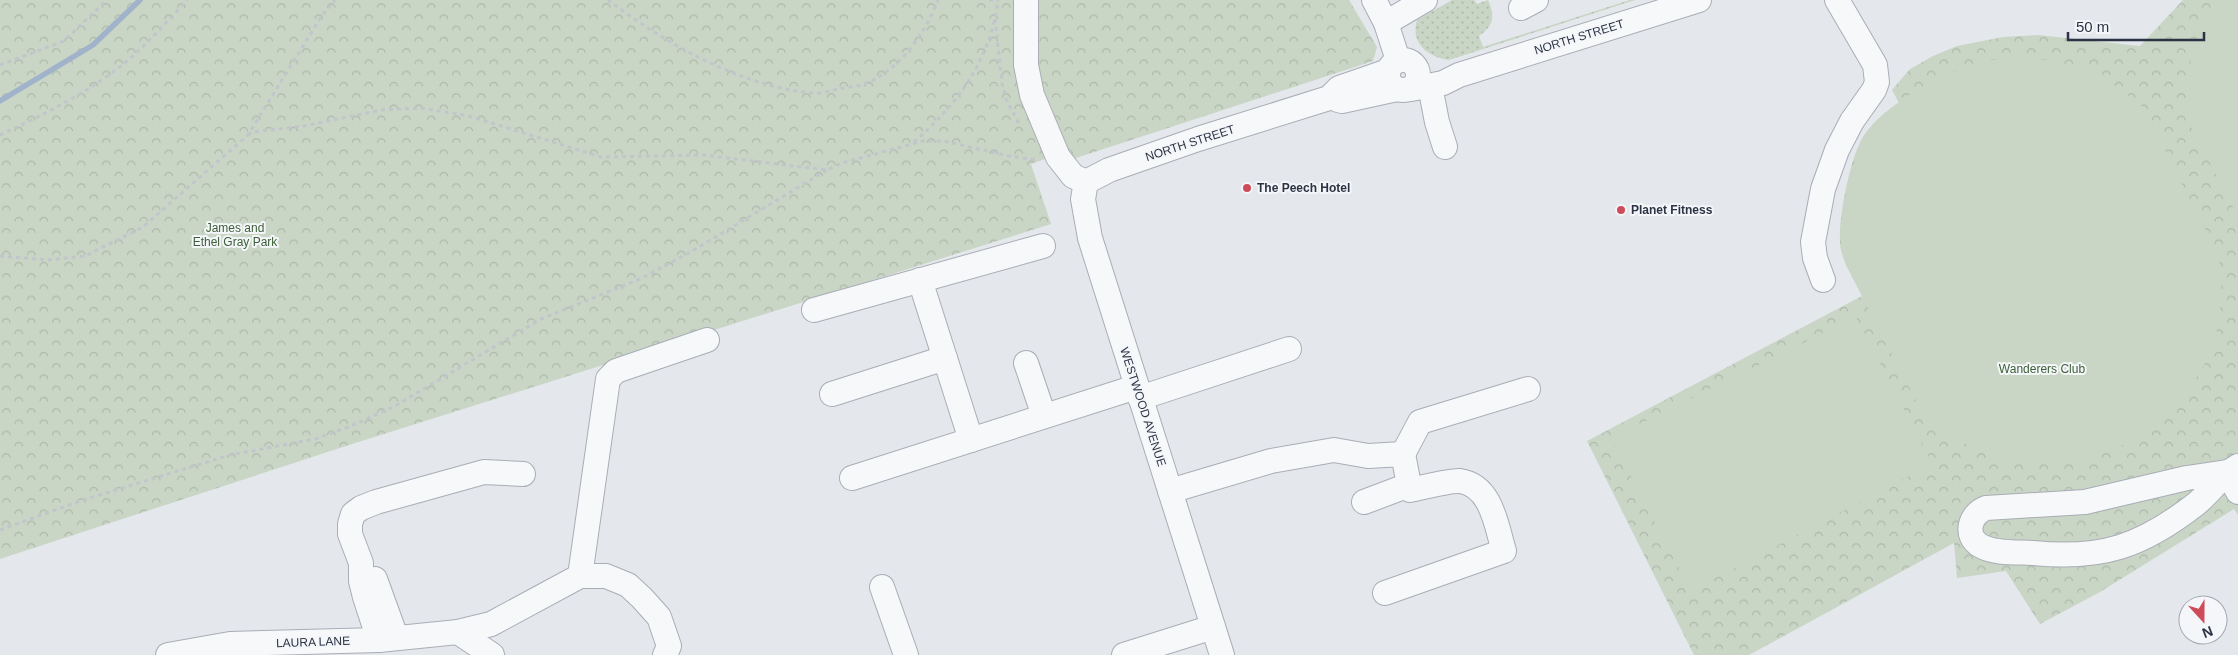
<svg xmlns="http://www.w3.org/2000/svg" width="2238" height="655" font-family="Helvetica,sans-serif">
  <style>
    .grass { fill: url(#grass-dots) }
    .forest { fill: url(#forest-crowns) }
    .pitch { fill: #c9d6c5 }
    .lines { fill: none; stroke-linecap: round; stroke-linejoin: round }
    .stream { stroke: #a0b3cb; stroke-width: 5.5 }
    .minor-casing { stroke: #a9adb6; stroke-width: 26 }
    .path { stroke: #c2c5cb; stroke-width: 3; stroke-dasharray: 4 4; stroke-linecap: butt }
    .minor { stroke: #f7f8fa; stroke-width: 24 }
    .poi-dot { fill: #ce4b59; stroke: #f4f6f9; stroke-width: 2 }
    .labels { text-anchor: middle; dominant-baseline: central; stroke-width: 4; stroke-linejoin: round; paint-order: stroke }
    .street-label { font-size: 12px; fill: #2b3344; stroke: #f4f6f9 }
    .poi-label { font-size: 12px; font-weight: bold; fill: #2b3344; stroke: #f4f6f9; text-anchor: start }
    .park-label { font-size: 12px; fill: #3e6039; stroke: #f4f6f9 }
  </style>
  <defs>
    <pattern id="grass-dots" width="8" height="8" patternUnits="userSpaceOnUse" patternTransform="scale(1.25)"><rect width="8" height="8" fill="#c9d6c5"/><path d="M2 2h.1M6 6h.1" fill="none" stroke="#adb8aa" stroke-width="1.8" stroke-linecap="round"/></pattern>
    <pattern id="forest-crowns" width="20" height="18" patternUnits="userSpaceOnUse" patternTransform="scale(1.25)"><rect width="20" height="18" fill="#c9d6c5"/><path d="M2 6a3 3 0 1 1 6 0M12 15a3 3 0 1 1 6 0" fill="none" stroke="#adb8aa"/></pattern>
  </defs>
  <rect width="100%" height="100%" fill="#e4e7ec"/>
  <path class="grass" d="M1452,0H1474L1477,4L1488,0C1495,16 1494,26 1479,36L1483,47L1630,0H1635L1449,60C1428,57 1410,43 1417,20Z"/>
  <g class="forest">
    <polygon points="0,0 1349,0 1377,47 1373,61 1073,159 1070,150 1031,164 1051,224 349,445 0,559"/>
    <path d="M2183,0H2238V515L2234,509L2100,592L2040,624L2006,571L1957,578L1954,543L1749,655H1694L1587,441L1862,296C1855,281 1845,266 1841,250C1836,228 1849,165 1859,145C1869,128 1884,116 1899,103L1892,90L1910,69L1933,56L1957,46L2003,37L2038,35L2140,46Z"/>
  </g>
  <g class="pitch">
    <polygon points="2215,0 2238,0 2238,217 2190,125 2187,89 2192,52 2204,18"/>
    <path d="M2008,58L2045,60L2081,69L2114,85L2143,107L2219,257L2222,294L2217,330L2204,365L2185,396L2159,422L2128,443L2094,457L2058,463L2021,462L1985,453L1952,437L1923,414L1846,265C1837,239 1841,216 1847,190C1850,175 1855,161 1859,146C1869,113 1939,75 1971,65C1982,61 1996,60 2008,58Z"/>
    <polygon points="1856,317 1932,464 1691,591 1611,438"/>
  </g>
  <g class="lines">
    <polyline class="stream" points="0,101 93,45 140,0"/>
    <defs>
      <g id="minor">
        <polyline points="1026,0 1026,65 1032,95 1058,157 1073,176 1086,182"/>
        <polyline points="1374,0 1386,23 1398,60"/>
        <polyline points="1521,8 1536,0"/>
        <polyline points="1386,23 1425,0"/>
        <circle cx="1403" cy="75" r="15"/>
        <polyline points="1430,86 1437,122 1445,147"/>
        <polyline points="1411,89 1443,83 1459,75 1699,0"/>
        <polyline points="1338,100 1342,101 1397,89"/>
        <polyline points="920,280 971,440"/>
        <polyline points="1823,280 1815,258 1813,242 1823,189 1837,150 1852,121 1874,90 1877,82 1875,65 1837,0"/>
        <polyline points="814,310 1043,246"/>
        <polyline points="1026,363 1044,416"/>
        <polyline points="832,394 945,358"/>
        <polyline points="1140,398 1289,349"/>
        <polyline points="1403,454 1420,422 1528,389"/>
        <path d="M2227,472L2187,478L2085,502L1986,508C1970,514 1963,536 1981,546C1995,554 2018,552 2033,553C2102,560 2142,546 2196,504C2211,492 2221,475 2238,466"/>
        <polyline points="2227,472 2238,492"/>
        <polyline points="852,478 1136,387"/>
        <path d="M1170,491L1271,461L1334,450L1368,456L1403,454L1410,490C1421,488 1450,480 1460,481C1492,486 1496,525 1504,551L1385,593"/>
        <polyline points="1364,502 1409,485"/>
        <polyline points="580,576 608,379 616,371 707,340"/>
        <polyline points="375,579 396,637"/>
        <polyline points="882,587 906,655"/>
        <polyline points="458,632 492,655"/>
        <polyline points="379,640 365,597 361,581 361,563 350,534 350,524 353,514 361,508 376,502 484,472 523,474"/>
        <polyline points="168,655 230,644 379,640 458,632 491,624 580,576 606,576 628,585 642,598 659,617 669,646 665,655"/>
        <polyline points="1124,655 1213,627"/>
        <polyline points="1222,655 1090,238 1083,199 1086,182 1109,170 1198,139 1329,98 1339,88 1388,71"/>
      </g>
    </defs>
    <use href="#minor" class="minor-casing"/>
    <g class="path">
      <path d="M608,0C663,42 746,90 817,93C824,93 832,90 839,89C846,87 854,87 861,85C898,73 925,34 938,0"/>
      <polyline points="989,0 998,1"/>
      <polyline points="995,19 1002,83 1006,99 1020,126"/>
      <polyline points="0,65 64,41 107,0"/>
      <path d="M0,135C45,114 100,87 137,52C155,36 171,17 187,0"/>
      <polyline points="248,135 252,132 304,126 381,110 421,108 469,116 601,157 704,155 827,170 842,163 923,141 944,141 1009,156 1038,160"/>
      <path d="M914,142C958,104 991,59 998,0"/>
      <polyline points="0,256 48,260 85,256 143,227 248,135 321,17 335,0"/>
      <polyline points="0,530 80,501 230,455 315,439 351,426 395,406 541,319 642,278 689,253 827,170"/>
    </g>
    <use href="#minor" class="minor"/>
  </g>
  <g class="poi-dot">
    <circle cx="1247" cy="188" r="5"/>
    <circle cx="1621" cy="210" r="5"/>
  </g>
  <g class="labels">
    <g class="street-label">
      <text transform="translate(1579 37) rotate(-17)">NORTH STREET</text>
      <text transform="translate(1190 143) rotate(-18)">NORTH STREET</text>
      <text transform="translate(1143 407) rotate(72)">WESTWOOD AVENUE</text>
      <text transform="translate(313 642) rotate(-2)">LAURA LANE</text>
    </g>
    <g class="poi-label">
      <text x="1257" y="188">The Peech Hotel</text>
      <text x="1631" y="210">Planet Fitness</text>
    </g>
    <g class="park-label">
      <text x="235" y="228">James and<tspan x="235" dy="14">Ethel Gray Park</tspan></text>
      <text x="2042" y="369">Wanderers Club</text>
    </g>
  </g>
  <g transform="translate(2203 620) rotate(159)"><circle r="24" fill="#f4f6f9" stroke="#a4a8b1"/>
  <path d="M0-4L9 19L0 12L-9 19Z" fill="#ce4b59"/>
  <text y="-8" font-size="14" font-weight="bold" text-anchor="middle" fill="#2b3344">N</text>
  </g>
  <path d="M2068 32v8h136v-8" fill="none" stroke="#2b3344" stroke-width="2.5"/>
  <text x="2076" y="32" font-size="15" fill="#2b3344" stroke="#f4f6f9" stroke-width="4" paint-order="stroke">50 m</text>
</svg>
